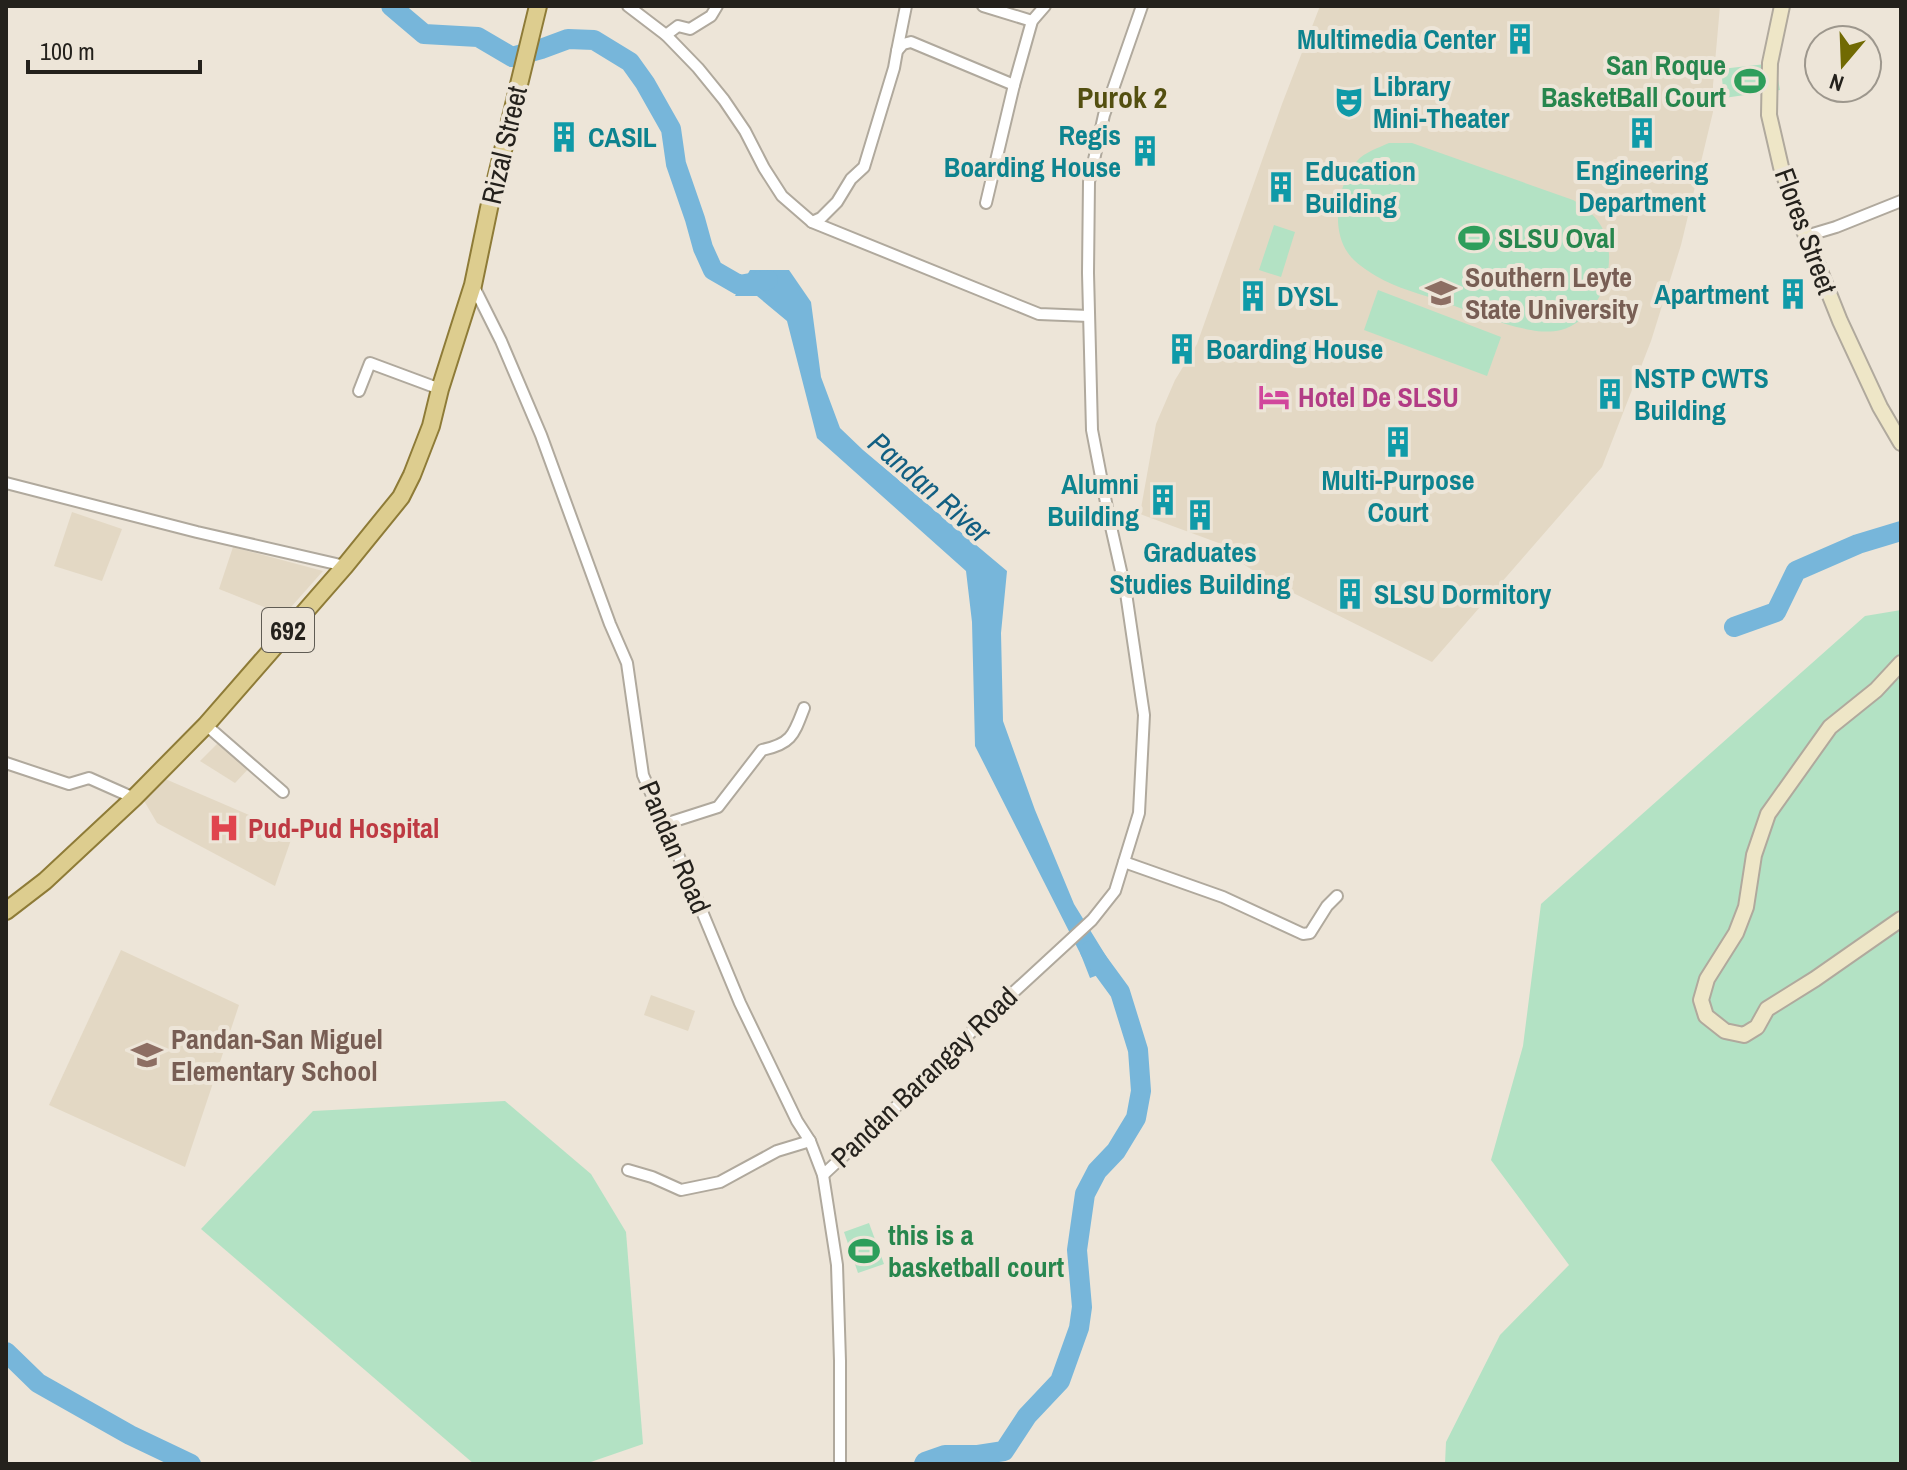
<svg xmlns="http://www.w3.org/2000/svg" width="1907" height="1470" font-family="'Archivo Narrow',sans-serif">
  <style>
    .built { fill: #e3d8c4 }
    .green { fill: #b3e2c4 }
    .water { fill: #77b6da }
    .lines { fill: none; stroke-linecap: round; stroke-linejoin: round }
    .river { stroke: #77b6da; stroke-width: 20 }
    .street-casing { stroke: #b0a99d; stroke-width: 14 }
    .secondary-casing { stroke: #b0a99d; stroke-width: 18 }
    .primary-casing { stroke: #8e7b37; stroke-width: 20 }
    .street { stroke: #fff; stroke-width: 10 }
    .secondary { stroke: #eee6c7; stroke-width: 14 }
    .primary { stroke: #ddcd8f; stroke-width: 16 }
    .labels { text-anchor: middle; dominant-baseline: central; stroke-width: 8; stroke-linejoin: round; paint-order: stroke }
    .shield { fill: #ede5d8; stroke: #605c54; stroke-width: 2 }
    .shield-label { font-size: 26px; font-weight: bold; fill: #24211c }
    .culture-label { font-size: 28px; font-weight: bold; fill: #0d838f; stroke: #ede5d8; text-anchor: start }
    .leisure-label { font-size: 28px; font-weight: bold; fill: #27864d; stroke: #ede5d8; text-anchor: start }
    .street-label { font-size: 28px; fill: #24211c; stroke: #ede5d8 }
    .education-label { font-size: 28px; font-weight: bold; fill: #785e54; stroke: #ede5d8; text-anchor: start }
    .hotel-label { font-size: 28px; font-weight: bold; fill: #b23c85; stroke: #ede5d8; text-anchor: start }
    .health-label { font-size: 28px; font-weight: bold; fill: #be3a42; stroke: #ede5d8; text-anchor: start }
    .neighbourhood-label { font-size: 30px; font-weight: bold; fill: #534f10; stroke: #ede5d8 }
    .water-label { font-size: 30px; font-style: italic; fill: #125f82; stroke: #ede5d8 }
  </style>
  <rect width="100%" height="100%" fill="#ede5d8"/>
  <g class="built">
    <polygon points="1320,6 1720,6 1713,85 1713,112 1681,245 1651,341 1602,467 1432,662 1267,580 1233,557 1224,545 1140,514 1156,424 1175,380 1197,344 1282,104"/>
    <polygon points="72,512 122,529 102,581 54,566"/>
    <polygon points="233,547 323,571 284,615 219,589"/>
    <polygon points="219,742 250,767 235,783 200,761"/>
    <polygon points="163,778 293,834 275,886 157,823 143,799"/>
    <polygon points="121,950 239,1005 185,1167 49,1105"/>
    <polygon points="651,995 695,1011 688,1031 644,1015"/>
  </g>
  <g class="green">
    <polygon points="1775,63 1780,90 1724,98 1721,69"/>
    <path d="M1389,143H1412L1573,200C1601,216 1613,238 1608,271C1604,296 1587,323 1561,330C1552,332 1540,332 1531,330C1501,325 1472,312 1444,302C1421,294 1396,288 1376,276C1366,270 1354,262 1348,253C1330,228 1338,183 1357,161C1365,152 1378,148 1389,143Z"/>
    <polygon points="1274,225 1295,232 1281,277 1259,270"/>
    <polygon points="1378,290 1501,337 1487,376 1364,330"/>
    <polygon points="1901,610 1901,1464 1445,1464 1446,1442 1500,1335 1569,1265 1491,1160 1523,1046 1541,904 1865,616"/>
    <polygon points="505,1101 591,1174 626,1232 643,1444 585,1464 474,1464 201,1229 313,1111"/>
    <polygon points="869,1223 884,1264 858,1273 844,1232"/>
  </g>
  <polygon class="water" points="750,270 789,270 811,302 821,377 840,428 863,450 1007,571 1001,633 1003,721 1035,810 1074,904 1114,969 1090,978 1081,955 975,746 972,622 966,571 817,438 787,321 757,296 735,296"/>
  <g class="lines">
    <g class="river">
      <polyline points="391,6 424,34 478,37 512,57 541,49 568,39 594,40 630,62 645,83 671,129 676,164 695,219 703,248 713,270 739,285 768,280"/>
      <polyline points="1734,627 1776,612 1796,571 1858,544 1901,531"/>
      <polyline points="6,1352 38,1383 130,1435 191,1464"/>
      <polyline points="924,1464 925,1462 945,1455 978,1455 1004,1451 1027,1416 1060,1381 1079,1328 1082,1307 1077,1250 1085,1194 1097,1171 1116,1151 1136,1118 1141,1091 1138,1050 1120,992 1090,951"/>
    </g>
    <defs>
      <g id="street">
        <polyline points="628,6 666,35 698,68 724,100 745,131 764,168 782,196 812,222 821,218 837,202 851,179 864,167 894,68 897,51 903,44 911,42 1014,85"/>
        <polyline points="983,6 1032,21"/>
        <polyline points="666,35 678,26 690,29 711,16 717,6"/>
        <polyline points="897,51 906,6"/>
        <polyline points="986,203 1014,85 1032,21 1045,6"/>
        <polyline points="812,222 1039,314 1089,316"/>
        <polyline points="1806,236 1836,227 1901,201"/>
        <polyline points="473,285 501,341 541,435 610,624 627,663 643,775 686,873 740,1003 797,1121 810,1141 823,1175 837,1265 840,1361 840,1464"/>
        <polyline points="359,391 370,363 440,389"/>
        <polyline points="6,483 197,532 345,566"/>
        <polyline points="206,725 283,792"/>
        <polyline points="6,763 69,784 89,778 134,798"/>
        <path d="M665,824L718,807L762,750C792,744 794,734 804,708"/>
        <polyline points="1124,862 1223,897 1303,934 1310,933 1327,906 1337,896"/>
        <polyline points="628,1170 652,1177 681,1190 720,1182 777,1151 810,1141"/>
        <polyline points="823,1175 913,1091 979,1024 1092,920 1115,891 1139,813 1144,715 1126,593 1109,518 1092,430 1088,273 1089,182 1104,115 1142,6"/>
      </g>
      <g id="secondary">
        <polyline points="1782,6 1770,63 1769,115 1781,167 1806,236 1840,321 1880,407 1901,443"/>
        <polyline points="1901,663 1876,690 1830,727 1768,814 1754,855 1746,907 1736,933 1707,979 1701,1000 1706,1016 1725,1031 1744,1035 1757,1027 1767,1009 1815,979 1901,919"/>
      </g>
      <polyline id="primary" points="6,911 45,881 134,798 206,725 345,566 401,497 412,475 431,426 440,389 473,285 489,208 538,6"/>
    </defs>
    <use href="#street" class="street-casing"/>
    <use href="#secondary" class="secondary-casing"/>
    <use href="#primary" class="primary-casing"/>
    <use href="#street" class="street"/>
    <use href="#secondary" class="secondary"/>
    <use href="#primary" class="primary"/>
  </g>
  <defs>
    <symbol id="building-bare" viewBox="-9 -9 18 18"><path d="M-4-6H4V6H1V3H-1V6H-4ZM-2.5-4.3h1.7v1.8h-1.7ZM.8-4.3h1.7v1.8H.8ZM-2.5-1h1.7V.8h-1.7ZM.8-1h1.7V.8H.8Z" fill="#0f9aa8" stroke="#ede5d8" stroke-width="2.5" paint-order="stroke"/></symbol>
    <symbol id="stadium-bare" viewBox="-9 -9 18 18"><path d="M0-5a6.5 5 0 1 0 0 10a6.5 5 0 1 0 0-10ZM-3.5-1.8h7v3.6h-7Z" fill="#2e9e5b" stroke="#ede5d8" stroke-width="2.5" paint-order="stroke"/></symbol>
    <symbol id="theatre-bare" viewBox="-9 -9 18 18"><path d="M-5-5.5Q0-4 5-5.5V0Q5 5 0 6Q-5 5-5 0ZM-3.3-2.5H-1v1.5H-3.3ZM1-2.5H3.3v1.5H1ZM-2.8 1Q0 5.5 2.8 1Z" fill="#0f9aa8" stroke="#ede5d8" stroke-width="2.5" paint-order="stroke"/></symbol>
    <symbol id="university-bare" viewBox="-9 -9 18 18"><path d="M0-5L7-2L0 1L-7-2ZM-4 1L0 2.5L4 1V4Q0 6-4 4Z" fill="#8d6e63" stroke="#ede5d8" stroke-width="2.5" paint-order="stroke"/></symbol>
    <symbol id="hotel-bare" viewBox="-9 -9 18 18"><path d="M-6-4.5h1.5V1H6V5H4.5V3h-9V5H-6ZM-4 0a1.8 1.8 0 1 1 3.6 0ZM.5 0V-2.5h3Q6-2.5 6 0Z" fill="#d1479c" stroke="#ede5d8" stroke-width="2.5" paint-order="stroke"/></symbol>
    <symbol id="hospital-bare" viewBox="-9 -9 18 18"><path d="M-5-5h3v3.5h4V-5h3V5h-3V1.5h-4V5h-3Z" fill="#e0444e" stroke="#ede5d8" stroke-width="2.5" paint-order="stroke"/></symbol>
    <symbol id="school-bare" viewBox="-9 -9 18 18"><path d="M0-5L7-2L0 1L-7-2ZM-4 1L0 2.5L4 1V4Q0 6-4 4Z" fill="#8d6e63" stroke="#ede5d8" stroke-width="2.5" paint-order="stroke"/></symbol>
  </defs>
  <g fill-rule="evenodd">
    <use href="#building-bare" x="1498" y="17" width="44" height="44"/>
    <use href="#stadium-bare" x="1728" y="59" width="44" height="44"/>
    <use href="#theatre-bare" x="1327" y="80" width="44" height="44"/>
    <use href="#building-bare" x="1620" y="111" width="44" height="44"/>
    <use href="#building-bare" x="542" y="115" width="44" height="44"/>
    <use href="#building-bare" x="1123" y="129" width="44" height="44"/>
    <use href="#building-bare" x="1259" y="165" width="44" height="44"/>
    <use href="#stadium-bare" x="1452" y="216" width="44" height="44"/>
    <use href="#university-bare" x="1419" y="271" width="44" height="44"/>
    <use href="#building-bare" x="1771" y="272" width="44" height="44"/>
    <use href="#building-bare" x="1231" y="274" width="44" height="44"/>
    <use href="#building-bare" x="1160" y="327" width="44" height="44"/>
    <use href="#building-bare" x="1588" y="372" width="44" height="44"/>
    <use href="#hotel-bare" x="1252" y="375" width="44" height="44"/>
    <use href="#building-bare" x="1376" y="420" width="44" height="44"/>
    <use href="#building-bare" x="1141" y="478" width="44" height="44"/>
    <use href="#building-bare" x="1178" y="493" width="44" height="44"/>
    <use href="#building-bare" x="1328" y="572" width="44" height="44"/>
    <use href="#hospital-bare" x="202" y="806" width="44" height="44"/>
    <use href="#school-bare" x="125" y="1033" width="44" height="44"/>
    <use href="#stadium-bare" x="842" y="1229" width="44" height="44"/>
  </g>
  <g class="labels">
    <rect class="shield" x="262" y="608" width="52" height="44" rx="6"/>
    <g class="shield-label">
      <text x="288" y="630">692</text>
    </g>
    <g class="culture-label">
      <text x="1496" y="39" text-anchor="end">Multimedia Center</text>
      <text x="1373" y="86">Library<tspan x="1373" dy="32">Mini-Theater</tspan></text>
      <text x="1121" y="135" text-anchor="end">Regis<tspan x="1121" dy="32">Boarding House</tspan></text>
      <text x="588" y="137">CASIL</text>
      <text x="1642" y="170" text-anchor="middle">Engineering<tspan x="1642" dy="32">Department</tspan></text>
      <text x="1305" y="171">Education<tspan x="1305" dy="32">Building</tspan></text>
      <text x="1769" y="294" text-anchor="end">Apartment</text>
      <text x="1277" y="296">DYSL</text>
      <text x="1206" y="349">Boarding House</text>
      <text x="1634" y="378">NSTP CWTS<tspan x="1634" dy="32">Building</tspan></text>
      <text x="1398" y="480" text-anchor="middle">Multi-Purpose<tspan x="1398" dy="32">Court</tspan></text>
      <text x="1139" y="484" text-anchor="end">Alumni<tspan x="1139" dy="32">Building</tspan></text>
      <text x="1200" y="552" text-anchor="middle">Graduates<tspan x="1200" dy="32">Studies Building</tspan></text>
      <text x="1374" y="594">SLSU Dormitory</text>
    </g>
    <g class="leisure-label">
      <text x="1726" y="65" text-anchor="end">San Roque<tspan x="1726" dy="32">BasketBall Court</tspan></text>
      <text x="1498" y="238">SLSU Oval</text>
      <text x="888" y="1235">this is a<tspan x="888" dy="32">basketball court</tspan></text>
    </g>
    <g class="street-label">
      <text transform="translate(504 145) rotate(-77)">Rizal Street</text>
      <text transform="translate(1806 231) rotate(70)">Flores Street</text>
      <text transform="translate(675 847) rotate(67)">Pandan Road</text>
      <text transform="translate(924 1077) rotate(-44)">Pandan Barangay Road</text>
    </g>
    <g class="education-label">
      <text x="1465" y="277">Southern Leyte<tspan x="1465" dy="32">State University</tspan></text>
      <text x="171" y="1039">Pandan-San Miguel<tspan x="171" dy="32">Elementary School</tspan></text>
    </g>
    <g class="hotel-label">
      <text x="1298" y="397">Hotel De SLSU</text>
    </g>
    <g class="health-label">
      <text x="248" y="828">Pud-Pud Hospital</text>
    </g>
    <g class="neighbourhood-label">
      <text x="1122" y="97">Purok 2</text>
    </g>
    <g class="water-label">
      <text transform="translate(930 487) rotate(41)">Pandan River</text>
    </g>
  </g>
  <rect width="1907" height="1470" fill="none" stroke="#24211c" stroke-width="16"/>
  <g transform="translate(1843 64) rotate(199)"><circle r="38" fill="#ede5d8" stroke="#9d978d" stroke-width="2"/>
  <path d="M0-6L14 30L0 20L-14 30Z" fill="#716a03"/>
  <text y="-12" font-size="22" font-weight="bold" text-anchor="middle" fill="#24211c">N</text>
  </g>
  <path d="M28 60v12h172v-12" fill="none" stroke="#24211c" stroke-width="4"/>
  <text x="40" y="60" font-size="24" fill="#24211c" stroke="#ede5d8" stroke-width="6" paint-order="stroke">100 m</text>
</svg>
